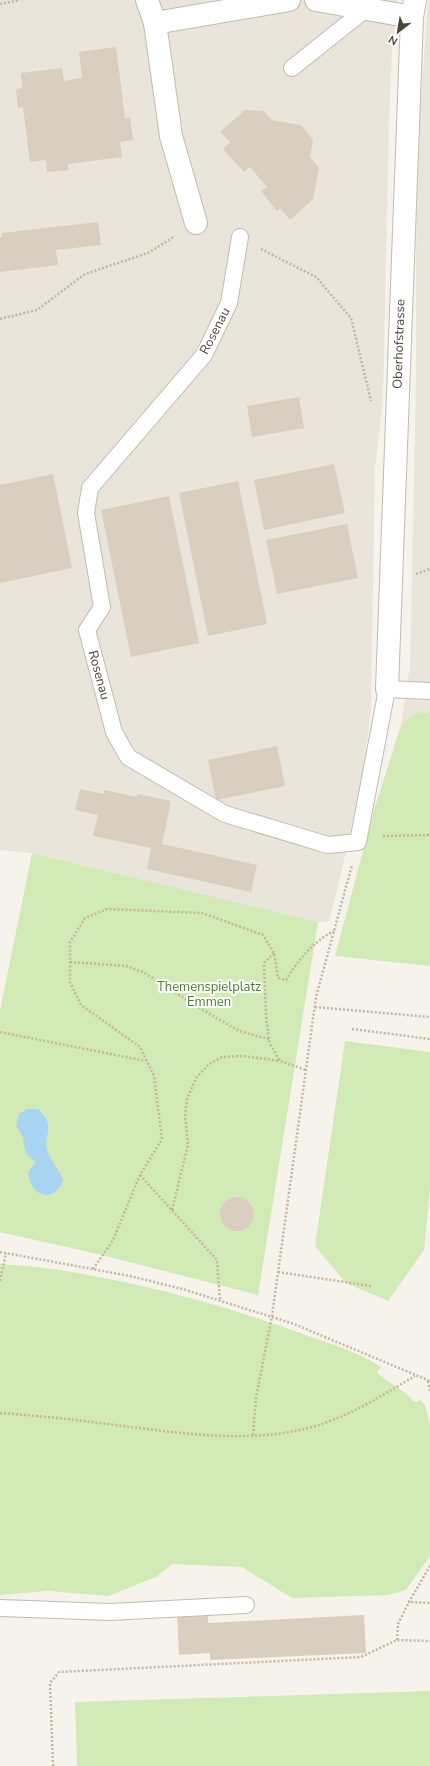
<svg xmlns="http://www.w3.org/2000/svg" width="430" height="1766" font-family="'Nunito Sans',sans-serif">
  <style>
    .residential { fill: #eae5da }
    .green { fill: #d2eab5 }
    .water { fill: #a9d4f2 }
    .building { fill: #d8cfc1 }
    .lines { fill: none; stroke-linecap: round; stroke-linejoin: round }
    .service-casing { stroke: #c2bbae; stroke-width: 18 }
    .minor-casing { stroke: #c2bbae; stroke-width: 24 }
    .path { stroke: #c4b79f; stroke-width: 2.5; stroke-dasharray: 2 2; stroke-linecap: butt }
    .service { stroke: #fff; stroke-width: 16 }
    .minor { stroke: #fff; stroke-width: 22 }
    .labels { text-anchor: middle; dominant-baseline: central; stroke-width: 4; stroke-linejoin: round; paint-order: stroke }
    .street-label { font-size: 13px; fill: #4b4439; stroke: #fff }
    .park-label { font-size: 13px; fill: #4a7f2a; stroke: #fff }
  </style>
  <rect width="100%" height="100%" fill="#f6f3ec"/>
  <g class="residential">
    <polygon points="0,0 398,0 392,51 389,122 383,400 375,469 371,710 361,783 338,887 329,921 318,922 32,853 0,850"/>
    <polygon points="428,0 430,0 430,713 420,712 413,715 401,725 410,666 416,381 416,250 420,111"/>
  </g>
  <g class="green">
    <polygon points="420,712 430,713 430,966 335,956 374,810 401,725 413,715"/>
    <polygon points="32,853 318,922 258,1295 102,1255 0,1232 0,1011"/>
    <polygon points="345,1041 430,1052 430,1188 424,1250 388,1301 346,1283 315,1246"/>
    <path d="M0,1264C44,1266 86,1274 129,1283C188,1296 246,1313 303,1334C329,1344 358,1351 381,1367L377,1373C389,1384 405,1389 414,1402L421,1400L425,1406L430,1423V1556L406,1590L388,1595L292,1598L242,1567L172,1564L156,1577L108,1596L48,1591L0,1595Z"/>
    <polygon points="430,1691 430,1766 77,1766 75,1702"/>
  </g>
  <path class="water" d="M27,1109H38C59,1129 40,1134 49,1155C53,1164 60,1171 63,1180C54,1205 30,1196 28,1172L36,1162L28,1156L24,1147L23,1137L16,1126L19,1114Z"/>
  <g class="building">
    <polygon points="116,47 125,118 130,118 133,140 120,142 122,157 68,164 68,170 47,172 46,160 30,162 23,107 18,108 16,89 22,88 21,73 62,68 64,81 82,78 79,52"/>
    <polygon points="245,110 264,111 272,120 301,125 313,140 310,157 319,168 313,199 290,220 280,208 277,211 261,191 267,187 250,167 244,172 223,149 230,142 220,132"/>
    <polygon points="98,222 101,245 56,250 58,265 0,272 0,237 2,237 2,233"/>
    <polygon points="299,397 304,428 252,437 247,406"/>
    <polygon points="334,464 345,513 264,530 254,480"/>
    <polygon points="53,474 72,568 0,583 0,485"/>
    <polygon points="238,481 267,624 208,636 179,493"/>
    <polygon points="169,496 199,643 131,657 101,510"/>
    <polygon points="347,524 358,578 277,594 266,540"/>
    <polygon points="277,746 285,786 216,800 208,760"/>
    <polygon points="80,789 104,794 104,790 137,797 137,794 171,801 162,844 257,865 251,892 147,869 151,848 93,836 98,815 75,810"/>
    <circle cx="237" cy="1214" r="17"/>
    <polygon points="208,1613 208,1623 364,1615 366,1653 210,1660 210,1653 179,1655 177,1614"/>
  </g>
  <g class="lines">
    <defs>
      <g id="service">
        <polyline points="292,68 366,9"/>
        <polyline points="240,237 229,303 204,355 90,488 86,513 102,607 87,630 114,732 128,757 225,814 328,845 358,842 387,689 430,691"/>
        <polyline points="0,1608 110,1612 246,1605"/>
      </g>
      <g id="minor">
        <polyline points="147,0 155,23 289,0"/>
        <polyline points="316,0 412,17"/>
        <polyline points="155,23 171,136 196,223"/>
        <polyline points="387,689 412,17 415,0"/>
      </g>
    </defs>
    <use href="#service" class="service-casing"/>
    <use href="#minor" class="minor-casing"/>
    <g class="path">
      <polyline points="0,4 20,0"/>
      <polyline points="261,249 316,277 351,318 371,401"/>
      <polyline points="0,319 37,310 85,274 148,253 175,236"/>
      <polyline points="416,574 430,569"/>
      <polyline points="383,836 430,835"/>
      <polyline points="274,953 264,963 266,1016 269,1039 270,1044 280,1061 306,1070"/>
      <polyline points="70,962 126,966 143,972 193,1004 239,1031 269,1039"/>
      <polyline points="315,1007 430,1017"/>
      <polyline points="352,1029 430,1039"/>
      <polyline points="0,1032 146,1061"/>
      <polyline points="140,1175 217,1260 220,1300"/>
      <polyline points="172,1210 188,1145 185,1116 187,1099 196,1078 209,1064 222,1057 243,1056 280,1061"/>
      <polyline points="0,1252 130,1276 186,1290 294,1324 430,1381"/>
      <path d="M93,1269L113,1240L140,1175L162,1139L154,1076L140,1047L81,1005L70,982V942L85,918L107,909L202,913L263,935L274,953L278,978L286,980C298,960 314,941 334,931"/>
      <polyline points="278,1272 371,1286"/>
      <polyline points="0,1281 6,1253"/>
      <polyline points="428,1381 430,1391"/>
      <path d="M0,1413C44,1416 87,1421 130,1427C188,1434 251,1443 308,1428C347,1418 381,1396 415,1376"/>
      <polyline points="253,1435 256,1398 272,1316 316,997 352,865"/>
      <polyline points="430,1566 409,1602 430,1603"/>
      <polyline points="397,1640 398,1624 409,1602"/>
      <polyline points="53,1766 50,1683 59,1672 361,1657 397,1640 430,1641"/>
    </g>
    <use href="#service" class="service"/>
    <use href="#minor" class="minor"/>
  </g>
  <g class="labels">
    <g class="street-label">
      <text transform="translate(215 331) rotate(-63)">Rosenau</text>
      <text transform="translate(399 344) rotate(-88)">Oberhofstrasse</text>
      <text transform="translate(99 675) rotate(75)">Rosenau</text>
    </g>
    <g class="park-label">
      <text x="209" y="987">Themenspielplatz<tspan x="209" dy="15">Emmen</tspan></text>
    </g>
  </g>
  <g transform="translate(398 32) rotate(211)" stroke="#ffffff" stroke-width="3" paint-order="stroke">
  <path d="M0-3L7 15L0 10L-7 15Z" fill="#4b4439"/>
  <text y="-6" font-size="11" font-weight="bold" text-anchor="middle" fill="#4b4439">N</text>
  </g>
</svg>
